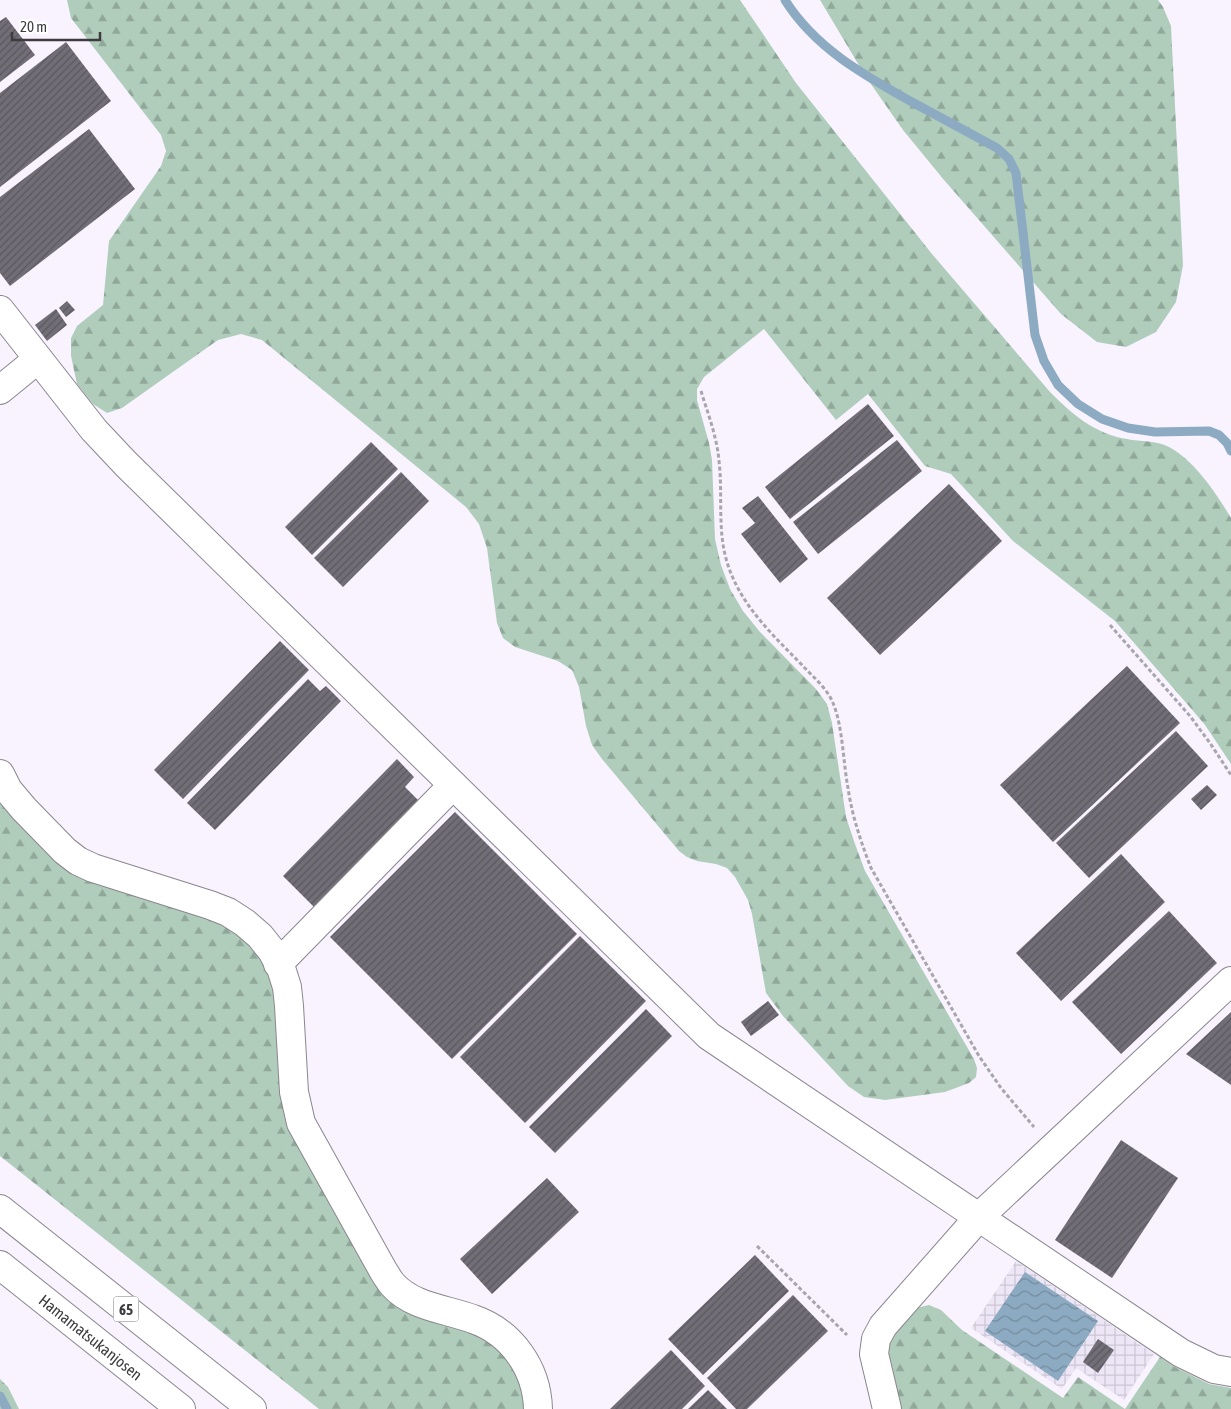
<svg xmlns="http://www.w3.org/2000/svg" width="1231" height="1409" font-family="'Asap Condensed',sans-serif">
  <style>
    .industrial { fill: url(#industrial-grid) }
    .forest { fill: url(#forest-firs) }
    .water { fill: url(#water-waves) }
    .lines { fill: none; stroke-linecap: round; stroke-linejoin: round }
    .stream { stroke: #8caac1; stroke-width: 9 }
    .building { fill: url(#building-hatch) }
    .minor-casing { stroke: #8a868f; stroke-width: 30 }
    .tertiary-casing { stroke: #8a868f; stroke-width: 30 }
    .primary-casing { stroke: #8a868f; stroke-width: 30 }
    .path { stroke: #a8a5ad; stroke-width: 3; stroke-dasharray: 4 2.5; stroke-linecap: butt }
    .minor { stroke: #fff; stroke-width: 28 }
    .tertiary { stroke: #fff; stroke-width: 28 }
    .primary { stroke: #fff; stroke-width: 28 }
    .labels { text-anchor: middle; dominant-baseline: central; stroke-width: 5; stroke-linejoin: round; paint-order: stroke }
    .shield { fill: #fff; stroke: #777679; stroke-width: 1 }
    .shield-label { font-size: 15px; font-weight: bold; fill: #3d3b3f }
    .street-label { font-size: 16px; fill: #3d3b3f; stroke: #fff }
  </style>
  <defs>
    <pattern id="industrial-grid" width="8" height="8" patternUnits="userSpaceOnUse" patternTransform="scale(1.25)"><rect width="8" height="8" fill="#ede6f6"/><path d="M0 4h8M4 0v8" fill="none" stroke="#ccc6d4"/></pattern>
    <pattern id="forest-firs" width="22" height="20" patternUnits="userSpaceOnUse" patternTransform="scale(1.25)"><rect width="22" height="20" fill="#b0cdbb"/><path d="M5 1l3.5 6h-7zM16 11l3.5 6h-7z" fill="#90a899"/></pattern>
    <pattern id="water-waves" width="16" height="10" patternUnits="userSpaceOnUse" patternTransform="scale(1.25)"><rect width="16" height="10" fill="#8caac1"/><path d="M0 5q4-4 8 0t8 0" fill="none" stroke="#748c9e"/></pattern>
    <pattern id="building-hatch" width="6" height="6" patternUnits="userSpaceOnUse" patternTransform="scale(1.25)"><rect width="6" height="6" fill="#726e77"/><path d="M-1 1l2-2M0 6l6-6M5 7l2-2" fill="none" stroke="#5a575e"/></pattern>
  </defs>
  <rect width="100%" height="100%" fill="#f8f3fe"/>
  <polygon class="industrial" points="1016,1261 1154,1354 1124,1400 1076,1368 1062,1389 971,1328"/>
  <g class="forest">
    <path d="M67,0H740L796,83L932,254L1050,392C1072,414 1095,434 1127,439C1141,442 1156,440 1169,447C1195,461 1216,493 1231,518V764L1205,725L1194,712L1115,621L1013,541L951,474L925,466L868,394L836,420L764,329L704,377L697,389V400L709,443L712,460L715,539L721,565L730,589L743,611L760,632L816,689L827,704L832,723L846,817L855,844L865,871L974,1059L977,1068L976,1077L969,1083L945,1092L885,1100L864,1097L848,1086L783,1016L766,993L752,914L748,900L735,877L727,868L716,864L697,861L687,857L679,851L602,759L592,745L586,726L579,687L572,670L558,661L515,647L503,638L497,623L487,548L479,524L466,507L262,340L241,334L218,340L122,408L107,413L93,404L77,384L71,356V338L77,326L103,305L109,241L161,166L166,151L161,135L71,18Z"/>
    <polygon points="820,0 1158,0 1163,7 1171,26 1183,265 1176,302 1156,332 1126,347 1097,342 1061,314 944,180 903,130 866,77"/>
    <polygon points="0,793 18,815 240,930 273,972 286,1093 376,1277 471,1327 516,1363 529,1409 319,1409 0,1156"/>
    <polygon points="929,1305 941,1310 962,1330 1063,1398 1078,1377 1125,1409 1160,1357 1173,1366 1209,1384 1231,1388 1231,1409 897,1409 885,1342 916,1308"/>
    <polygon points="0,1379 8,1387 19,1409 0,1409"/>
  </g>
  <polygon class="water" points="1025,1272 1098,1321 1058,1381 985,1331"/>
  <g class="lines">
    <g class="stream">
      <path d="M785,0C815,48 864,75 912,102C940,117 969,133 997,148L1009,159L1016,173L1035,335L1044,361L1058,385L1078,404L1102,419L1128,428L1155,432L1209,431L1219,435L1227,443L1231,451"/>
      <polyline points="0,1396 7,1409"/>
    </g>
  </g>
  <g class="building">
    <polygon points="6,17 35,55 0,82 0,21"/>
    <polygon points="66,42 111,101 0,187 0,93"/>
    <polygon points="89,129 135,189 10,286 0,273 0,197"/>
    <polygon points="67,301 75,310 66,317 59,308"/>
    <polygon points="56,309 67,325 47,341 35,325"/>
    <polygon points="868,404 894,436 790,519 765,487"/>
    <polygon points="897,440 922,471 818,554 793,522"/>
    <polygon points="371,442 398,469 312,555 285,527"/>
    <polygon points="401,472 429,501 343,587 314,558"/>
    <polygon points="949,484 1002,541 880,655 827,598"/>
    <polygon points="758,496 808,559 780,583 741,534 755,523 742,508"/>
    <polygon points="280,641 309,670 183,799 154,770"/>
    <polygon points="1127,666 1180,723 1053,842 1000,785"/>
    <polygon points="308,679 320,691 326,686 341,701 215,830 187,803"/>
    <polygon points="1176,731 1208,766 1089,878 1056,843"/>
    <polygon points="397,759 414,777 405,787 421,803 317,910 283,876"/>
    <polygon points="1207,785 1217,795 1201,810 1191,799"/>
    <polygon points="455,812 577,934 452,1059 330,937"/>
    <polygon points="1121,854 1165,902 1061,1001 1016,953"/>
    <polygon points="1169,911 1217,963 1121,1054 1072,1002"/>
    <polygon points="580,936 646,1001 525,1123 460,1057"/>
    <polygon points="768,1001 779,1015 751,1036 741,1022"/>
    <polygon points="646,1009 672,1036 555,1153 529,1127"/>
    <polygon points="1231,1012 1231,1085 1186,1054"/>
    <polygon points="1121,1140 1178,1178 1112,1278 1055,1240"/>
    <polygon points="547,1178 579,1212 492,1294 460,1259"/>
    <polygon points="755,1255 789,1291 703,1375 668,1339"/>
    <polygon points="793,1295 828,1331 747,1409 736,1409 707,1378"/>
    <polygon points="1098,1339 1114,1350 1098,1373 1083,1362"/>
    <polygon points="671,1350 705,1386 682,1409 610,1409"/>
    <polygon points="708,1390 727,1409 688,1409"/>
  </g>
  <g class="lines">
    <defs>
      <g id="minor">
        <polyline points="0,390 38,359"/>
        <path d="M0,774L8,790L24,809L65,851L78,861L93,868L210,905L228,912L245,923L260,936L272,951L281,968L287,987L289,1006L294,1092L301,1123L384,1272C387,1276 389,1281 393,1285C413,1307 446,1309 473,1319C511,1332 537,1368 538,1409"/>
        <polyline points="278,964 453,785"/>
        <polyline points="887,1409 874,1354 876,1339 883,1326 979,1217 1231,981"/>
      </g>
      <polyline id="tertiary" points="0,310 94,430 126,464 709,1036 1181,1353 1214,1369 1231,1372"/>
      <g id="primary">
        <polyline points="0,1209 252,1409"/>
        <path id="s1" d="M0,1265L181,1409"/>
      </g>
    </defs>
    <use href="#minor" class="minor-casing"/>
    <use href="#tertiary" class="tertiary-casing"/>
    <use href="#primary" class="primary-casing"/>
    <g class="path">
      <path d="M701,391C708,414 717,437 719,461C723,495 717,529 727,562C740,605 772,634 802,665C812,676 827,688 833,703C843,727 843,762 848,788C852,816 861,842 871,868L979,1056L1001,1088L1034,1127"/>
      <polyline points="1110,625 1190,716 1210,743 1231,775"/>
      <polyline points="757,1246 847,1335"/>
    </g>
    <use href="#minor" class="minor"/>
    <use href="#tertiary" class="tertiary"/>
    <use href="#primary" class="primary"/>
  </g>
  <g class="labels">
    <rect class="shield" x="113.5" y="1296.5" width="25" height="25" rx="4"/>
    <g class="shield-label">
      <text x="126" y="1309">65</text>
    </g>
    <g class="street-label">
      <text stroke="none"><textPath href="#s1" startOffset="116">Hamamatsukanjosen</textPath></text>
    </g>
  </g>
  <path d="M12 32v8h88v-8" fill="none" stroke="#3d3b3f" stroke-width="2.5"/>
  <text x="20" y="32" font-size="15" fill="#3d3b3f" stroke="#ffffff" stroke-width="4" paint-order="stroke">20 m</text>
</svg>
